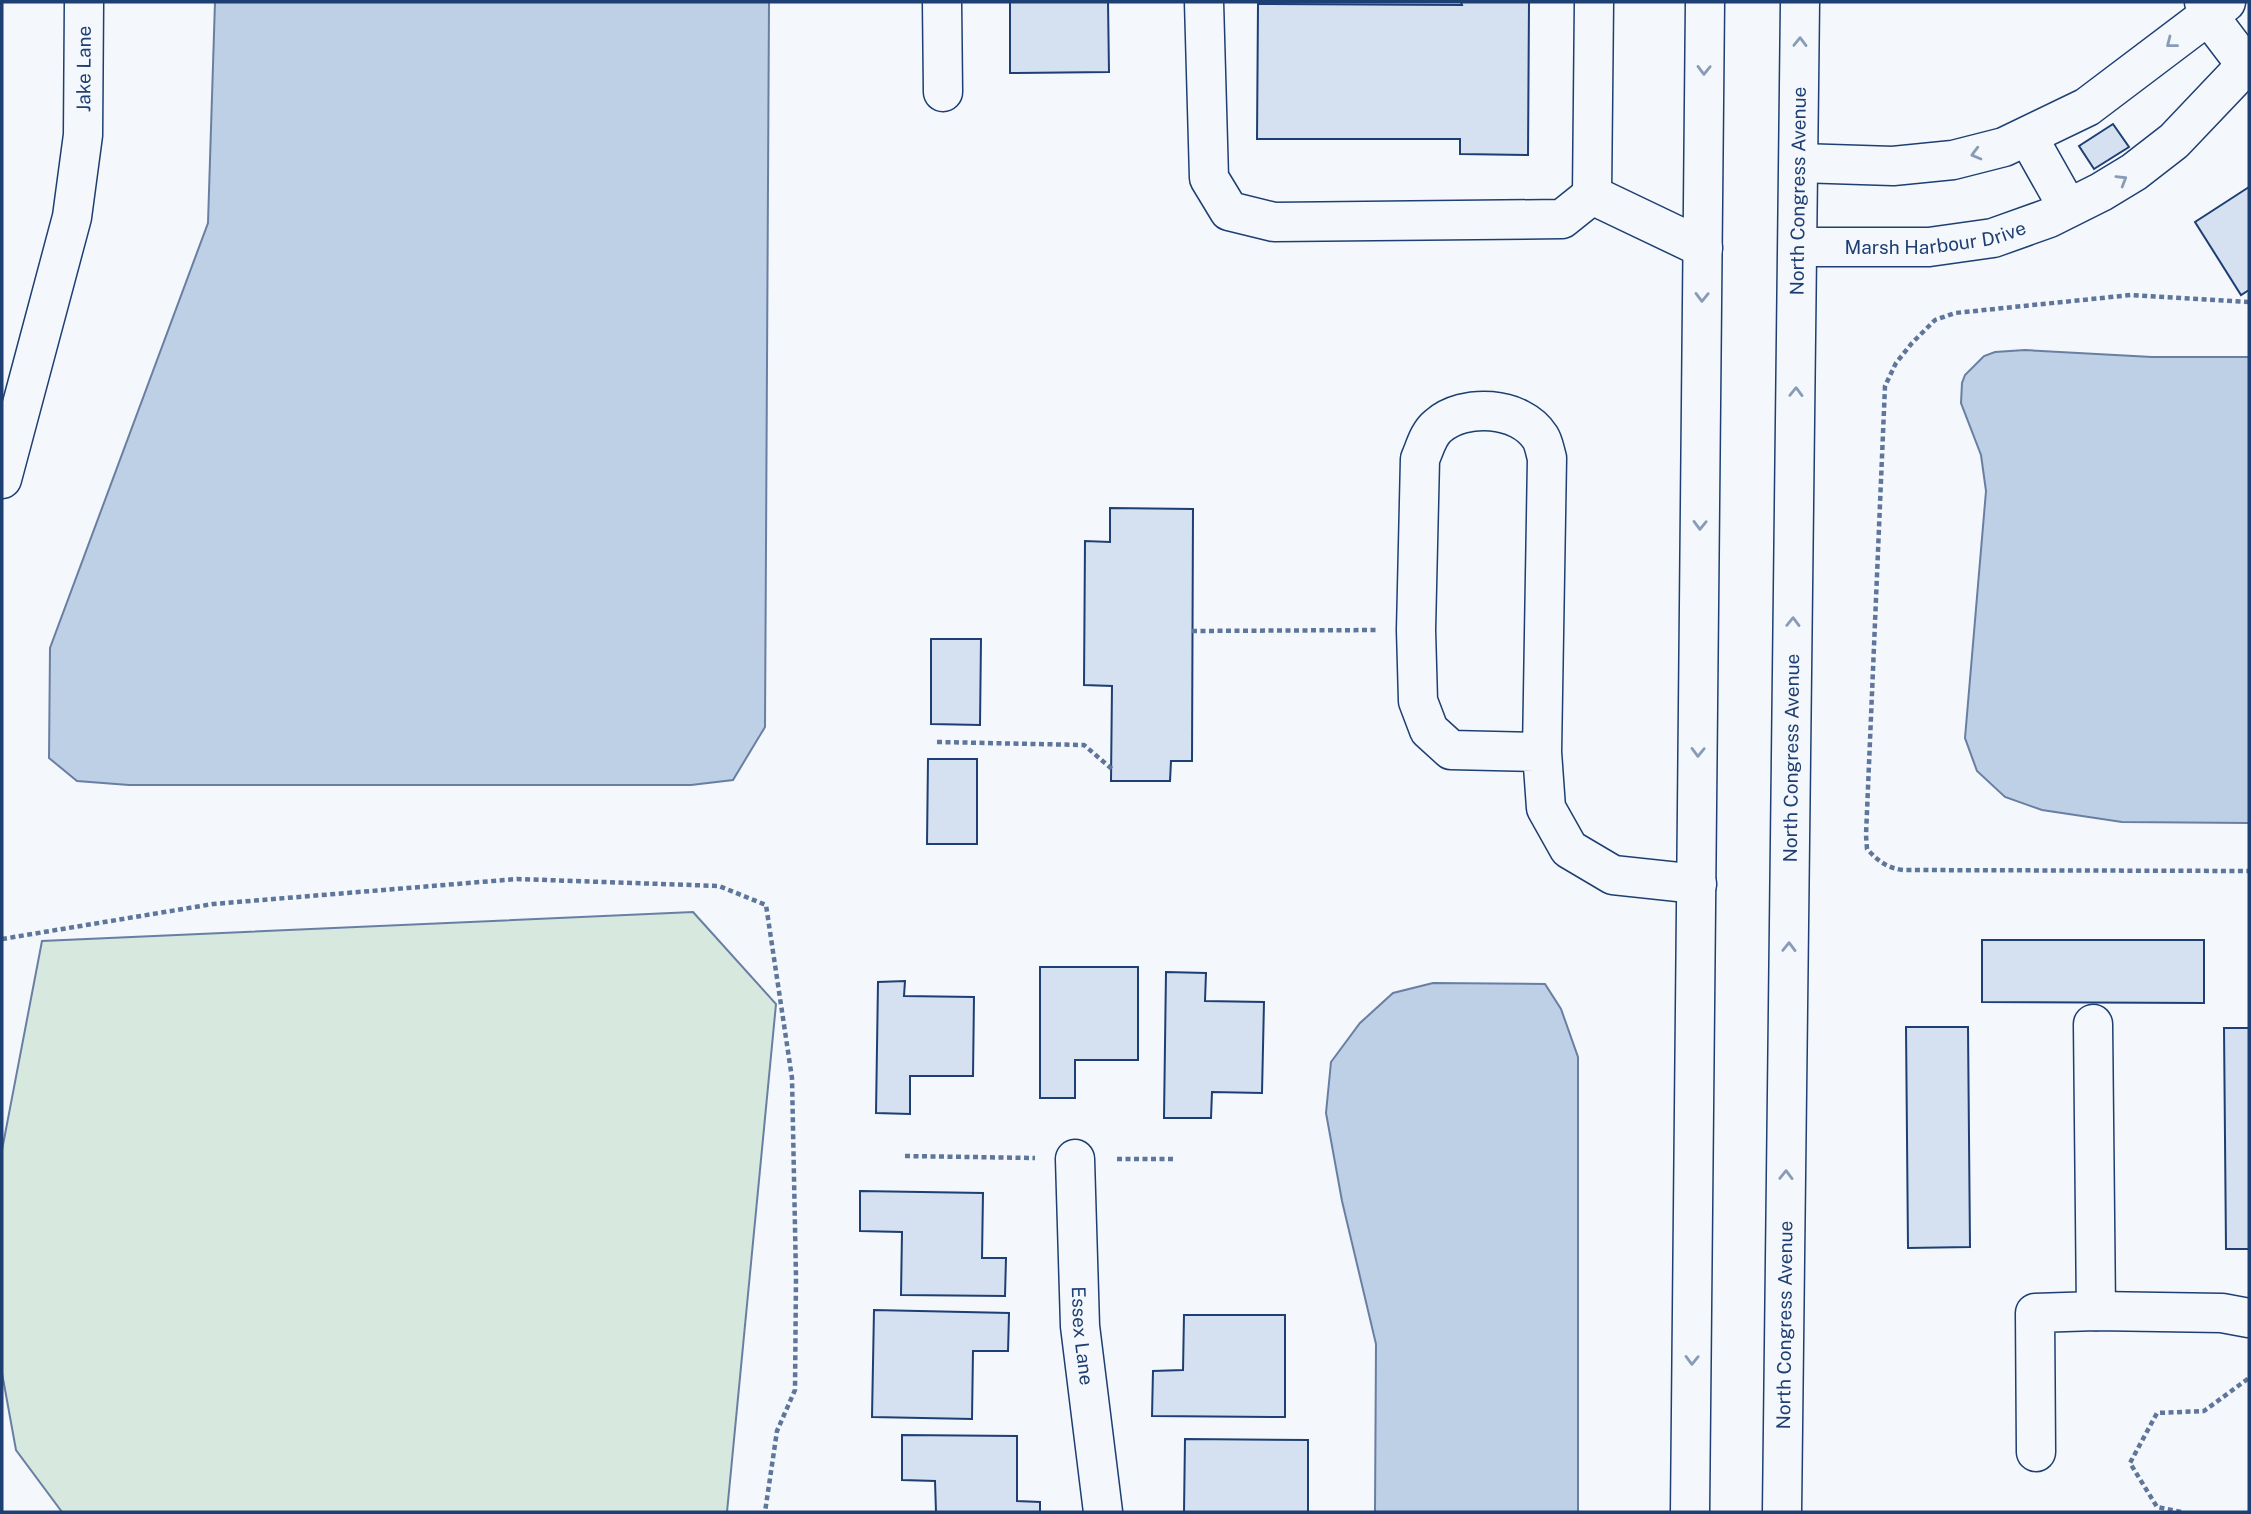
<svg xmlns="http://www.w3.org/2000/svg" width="2251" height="1514" font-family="'Public Sans',sans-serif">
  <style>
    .green { fill: #d7e8df; stroke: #687fa3; stroke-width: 2 }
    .water { fill: #bed0e5; stroke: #687fa3; stroke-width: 2 }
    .building { fill: #d5e0f0; stroke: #1d3f73; stroke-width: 2 }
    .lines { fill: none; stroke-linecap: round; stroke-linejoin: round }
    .minor-casing { stroke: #1d3f73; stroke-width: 41 }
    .path { stroke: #5e769c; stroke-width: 4.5; stroke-dasharray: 5 3.5; stroke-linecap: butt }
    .minor { stroke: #f4f7fb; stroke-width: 38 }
    .oneway { stroke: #889bb7 }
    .labels { text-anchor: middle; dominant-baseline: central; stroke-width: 5; stroke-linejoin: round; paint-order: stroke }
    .street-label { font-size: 19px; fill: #1d3f73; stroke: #f4f7fb }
  </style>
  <rect width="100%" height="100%" fill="#f4f7fb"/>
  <polygon class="green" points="693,912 776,1004 727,1512 62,1512 16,1450 2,1373 2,1150 42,941"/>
  <g class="water">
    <polygon points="215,2 769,2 765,727 733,780 691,785 129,785 77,781 49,758 50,648 208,223"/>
    <polygon points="2025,350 2152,357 2249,357 2249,823 2122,822 2042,810 2005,797 1977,771 1965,738 1986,491 1981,455 1961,403 1962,383 1965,375 1984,356 1995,352"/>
    <polygon points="1433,983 1545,984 1561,1009 1578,1057 1578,1512 1375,1512 1376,1344 1342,1201 1326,1113 1331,1062 1360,1023 1393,993"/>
  </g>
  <g class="building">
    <polygon points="1010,2 1108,2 1109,72 1010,73"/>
    <polygon points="1461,2 1529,2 1528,155 1460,154 1460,139 1257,139 1258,4 1462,5"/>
    <polygon points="2113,124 2129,147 2094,169 2079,146"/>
    <polygon points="2249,187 2249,290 2241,295 2195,222"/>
    <polygon points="1110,508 1193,509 1192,761 1171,761 1170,781 1111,781 1112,686 1084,685 1085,541 1110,542"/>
    <polygon points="931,639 981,639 980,725 931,724"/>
    <polygon points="928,759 977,759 977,844 927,844"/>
    <polygon points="1982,940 2204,940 2204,1003 1982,1002"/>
    <polygon points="1040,967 1138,967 1138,1060 1075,1060 1075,1098 1040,1098"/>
    <polygon points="1166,972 1206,973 1205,1001 1264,1002 1262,1093 1212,1092 1211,1118 1164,1118"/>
    <polygon points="905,981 904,996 974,997 973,1076 910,1076 910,1114 876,1113 878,982"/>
    <polygon points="1906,1027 1968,1027 1970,1247 1908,1248"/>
    <polygon points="2224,1028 2249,1028 2249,1249 2226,1249"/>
    <polygon points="860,1191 983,1193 982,1258 1006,1258 1005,1296 901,1295 902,1232 860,1231"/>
    <polygon points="874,1310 1009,1313 1008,1351 973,1351 972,1419 872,1417"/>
    <polygon points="1184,1315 1285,1315 1285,1417 1152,1416 1153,1371 1183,1370"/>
    <polygon points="902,1435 1017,1436 1017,1501 1040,1502 1040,1512 936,1512 935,1481 902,1480"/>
    <polygon points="1185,1439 1308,1440 1308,1512 1184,1512"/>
  </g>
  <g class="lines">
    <defs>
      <g id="minor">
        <polyline points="942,2 943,92"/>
        <polyline points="1204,2 1209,178 1229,211 1274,222 1562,219 1592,195"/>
        <polyline points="2204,2 2208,15 2246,65"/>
        <polyline points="2028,137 2068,208"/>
        <polyline points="1799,163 1893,166 1953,160 2004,147 2087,107 2226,2"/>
        <polyline points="1592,195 1594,2"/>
        <polyline points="1592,195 1703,248"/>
        <path id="s1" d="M1798,247H1929L1993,238L2049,218L2101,192L2134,172L2174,141L2249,62"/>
        <path id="s2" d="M2,479L72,217L83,135L84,2"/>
        <path d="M1542,752L1451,750L1429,730L1418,701L1416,630L1420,459C1425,448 1428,434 1438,426C1464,403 1520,406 1540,437C1544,443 1545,452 1547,458L1542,752L1546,808L1569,849L1613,875L1697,884"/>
        <polyline points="2093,1024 2096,1311"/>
        <path id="s3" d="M1075,1159L1080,1326L1103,1512"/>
        <polyline points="2036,1452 2035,1313 2096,1311 2222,1313 2249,1318"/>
        <polyline points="1690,1512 1705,2"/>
        <path id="s4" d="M1782,1512L1800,2"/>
      </g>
    </defs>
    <use href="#minor" class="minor-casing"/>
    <g class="path">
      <path d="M2249,302L2131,295L1955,313L1935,320L1912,343L1896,363L1885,386L1866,835L1867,849C1878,861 1887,868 1903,870L2249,871"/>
      <polyline points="1192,631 1377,630"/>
      <polyline points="937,742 1084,745 1112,769"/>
      <polyline points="2,939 213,904 517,879 719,886 766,905 792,1078 796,1277 795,1390 777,1431 765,1512"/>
      <polyline points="905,1156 1035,1158"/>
      <polyline points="1117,1159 1175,1159"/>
      <polyline points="2181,1512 2157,1507 2130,1463 2157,1413 2204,1411 2249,1378"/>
    </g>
    <use href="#minor" class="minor"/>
  </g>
  <defs><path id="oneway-chevron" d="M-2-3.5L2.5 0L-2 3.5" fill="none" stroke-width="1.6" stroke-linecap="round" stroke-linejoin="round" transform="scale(1.75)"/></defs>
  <g class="oneway">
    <use href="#oneway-chevron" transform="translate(1800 42) rotate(-89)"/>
    <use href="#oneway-chevron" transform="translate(2171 43) rotate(142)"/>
    <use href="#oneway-chevron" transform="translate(1704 70) rotate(91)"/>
    <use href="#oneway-chevron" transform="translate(1976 154) rotate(165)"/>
    <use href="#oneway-chevron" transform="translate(2122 180) rotate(-31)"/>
    <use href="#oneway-chevron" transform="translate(1702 297) rotate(91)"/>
    <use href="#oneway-chevron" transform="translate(1796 392) rotate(-89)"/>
    <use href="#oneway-chevron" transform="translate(1700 525) rotate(91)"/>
    <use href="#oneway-chevron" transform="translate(1793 622) rotate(-89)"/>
    <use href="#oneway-chevron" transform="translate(1698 752) rotate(91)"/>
    <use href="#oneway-chevron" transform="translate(1789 947) rotate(-89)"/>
    <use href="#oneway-chevron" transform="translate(1786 1175) rotate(-89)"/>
    <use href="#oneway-chevron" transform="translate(1692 1360) rotate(91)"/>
  </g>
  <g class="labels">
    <g class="street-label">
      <text stroke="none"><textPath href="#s2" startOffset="420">Jake Lane</textPath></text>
      <text stroke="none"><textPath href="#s4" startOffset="1321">North Congress Avenue</textPath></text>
      <text stroke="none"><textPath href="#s1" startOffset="138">Marsh Harbour Drive</textPath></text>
      <text stroke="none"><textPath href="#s4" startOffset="754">North Congress Avenue</textPath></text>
      <text stroke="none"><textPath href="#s4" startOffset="187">North Congress Avenue</textPath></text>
      <text stroke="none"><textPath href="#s3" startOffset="177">Essex Lane</textPath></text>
    </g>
  </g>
  <rect width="2251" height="1514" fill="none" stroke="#1d3f73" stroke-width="7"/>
</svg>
